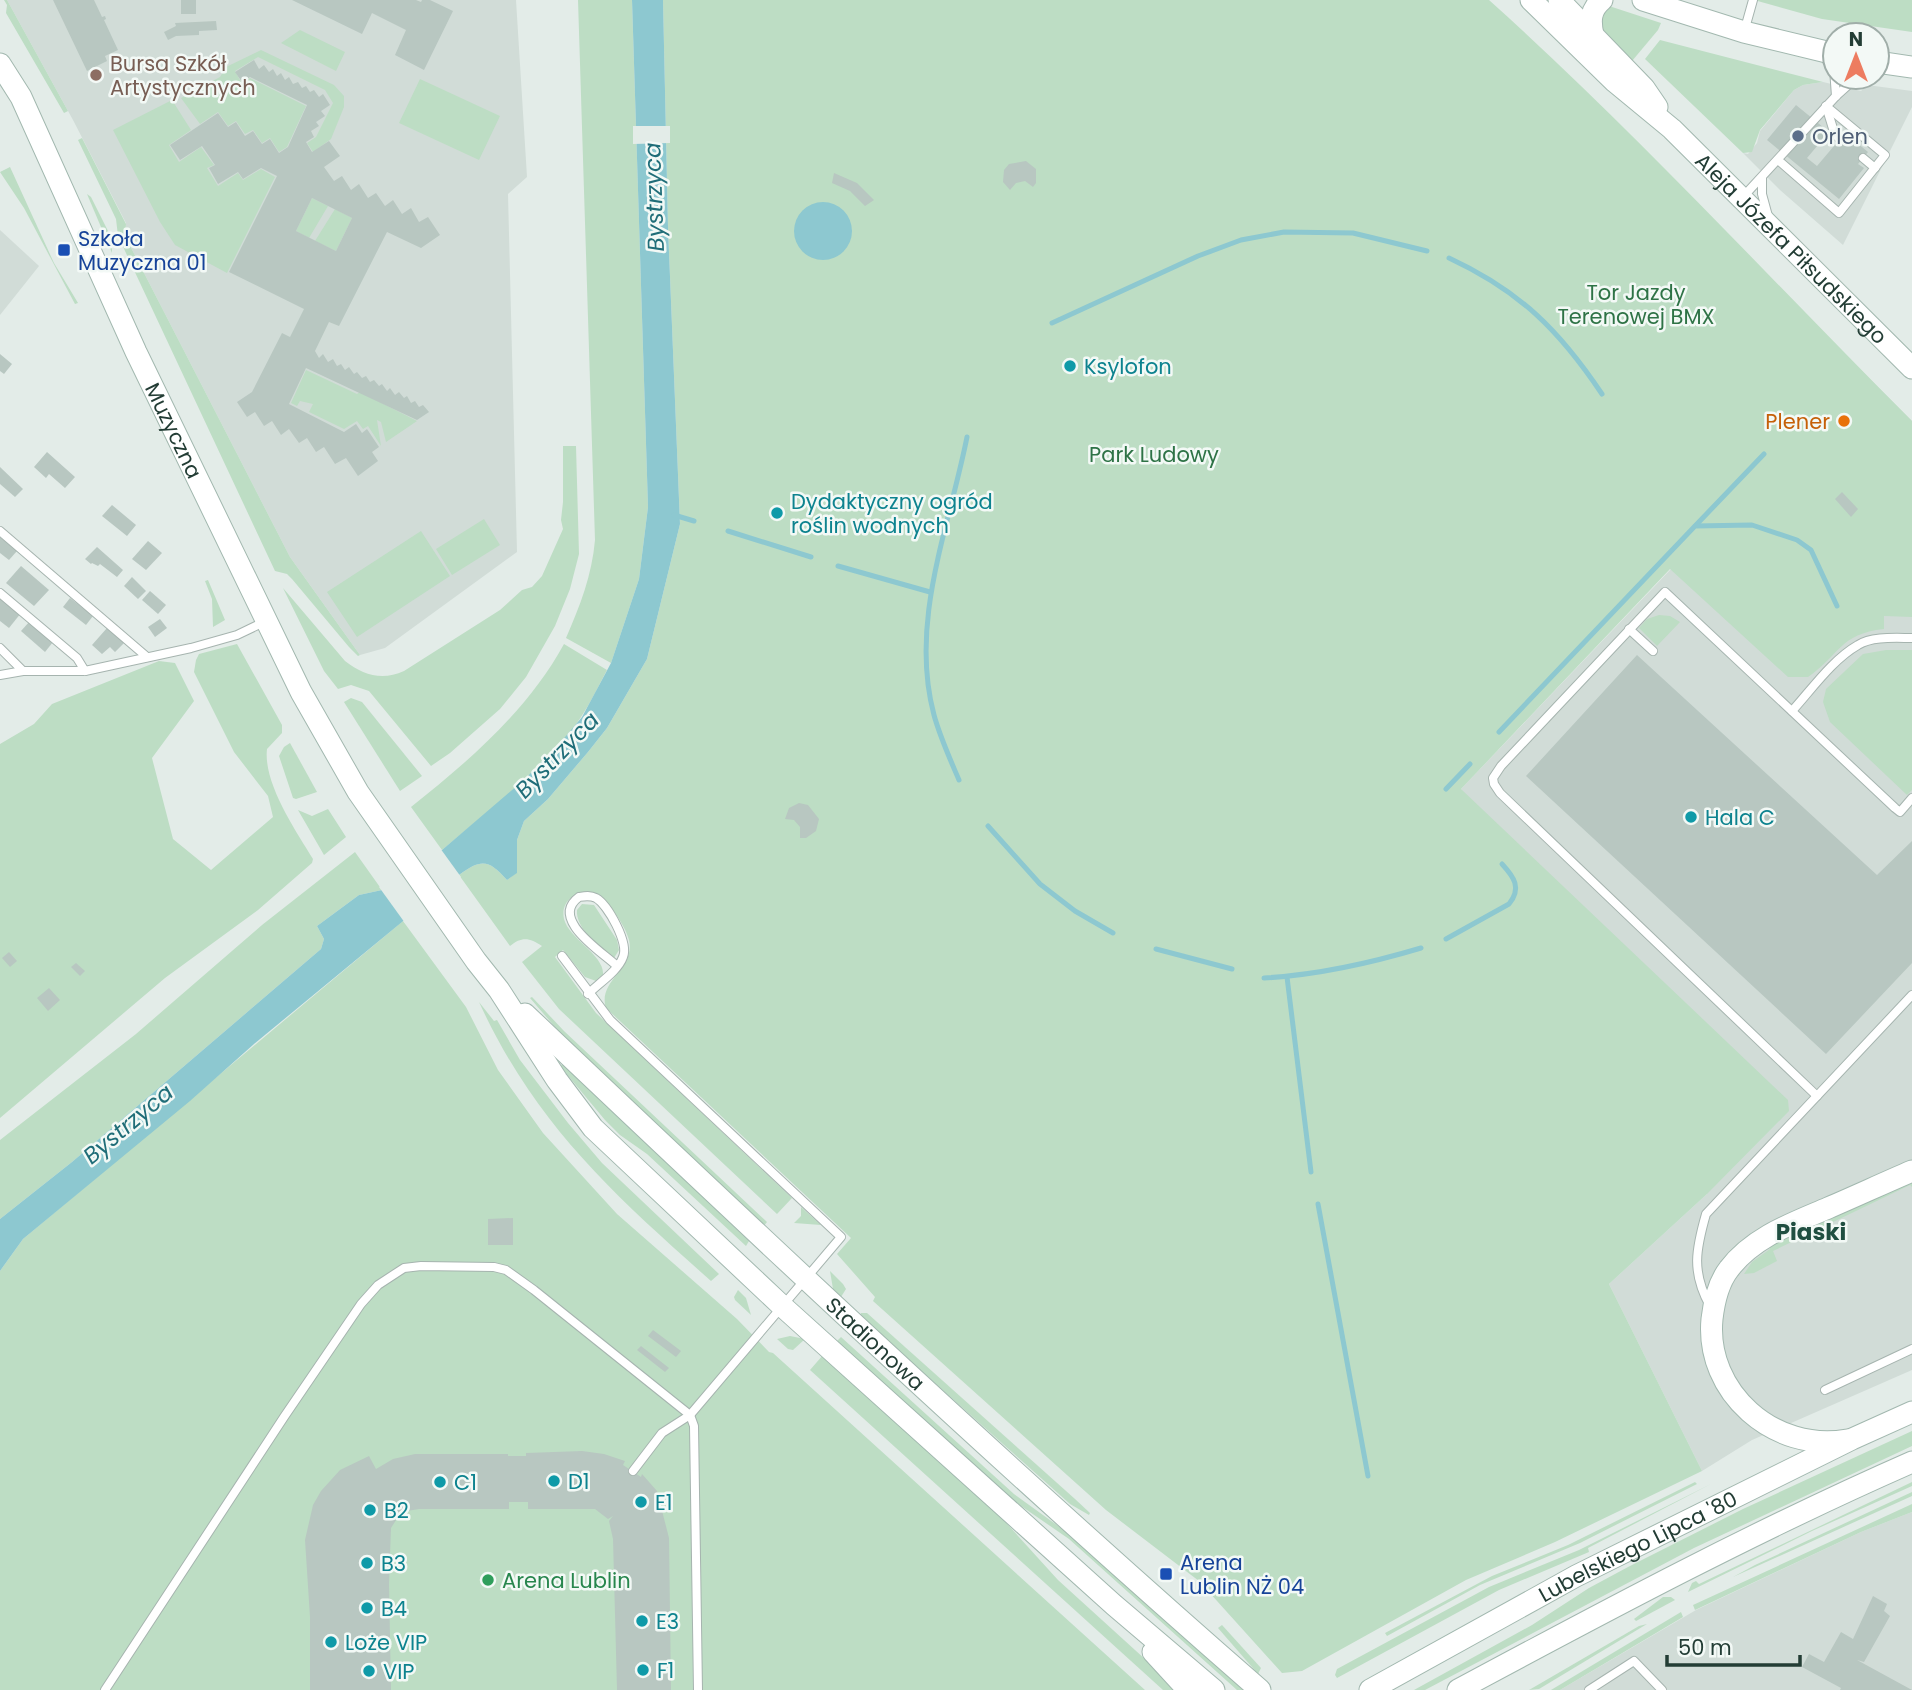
<svg xmlns="http://www.w3.org/2000/svg" width="1912" height="1690" font-family="Poppins,sans-serif">
  <style>
    .built { fill: #d1dcd7 }
    .green { fill: #bdddc4 }
    .water { fill: #8dc8d0 }
    .pier { fill: #e3ece8 }
    .lines { fill: none; stroke-linecap: round; stroke-linejoin: round }
    .stream { stroke: #8dc8d0; stroke-width: 5 }
    .building { fill: #b8c7c1; fill-rule: evenodd }
    .lane-casing { stroke: #a6b4af; stroke-width: 10 }
    .secondary-casing { stroke: #a2b8af; stroke-width: 23 }
    .lane { stroke: #fff; stroke-width: 8 }
    .secondary { stroke: #fff; stroke-width: 21 }
    .education-dot { fill: #8d6e63; stroke: #f3f9f6; stroke-width: 2.5 }
    .service-dot { fill: #5c6f8a; stroke: #f3f9f6; stroke-width: 2.5 }
    .transit-dot { fill: #1a4fb4; stroke: #f3f9f6; stroke-width: 2.5 }
    .culture-dot { fill: #0f9aa8; stroke: #f3f9f6; stroke-width: 2.5 }
    .food-dot { fill: #e8710a; stroke: #f3f9f6; stroke-width: 2.5 }
    .leisure-dot { fill: #2e9e5b; stroke: #f3f9f6; stroke-width: 2.5 }
    .labels { text-anchor: middle; dominant-baseline: central; stroke-width: 5; stroke-linejoin: round; paint-order: stroke }
    .education-label { font-size: 21px; fill: #785e54; stroke: #f3f9f6; text-anchor: start }
    .service-label { font-size: 21px; fill: #4e5e75; stroke: #f3f9f6; text-anchor: start }
    .transit-label { font-size: 21px; fill: #164399; stroke: #f3f9f6; text-anchor: start }
    .street-label { font-size: 21px; fill: #233d35; stroke: #f3f9f6 }
    .park-label { font-size: 21px; fill: #2e7346; stroke: #f3f9f6 }
    .culture-label { font-size: 21px; fill: #0d838f; stroke: #f3f9f6; text-anchor: start }
    .food-label { font-size: 21px; fill: #c56008; stroke: #f3f9f6; text-anchor: end }
    .leisure-label { font-size: 21px; fill: #27864d; stroke: #f3f9f6; text-anchor: start }
    .water-label { font-size: 23px; font-style: italic; fill: #1f6d78; stroke: #f3f9f6 }
    .neighbourhood-label { font-size: 23px; font-weight: bold; fill: #204f41; stroke: #f3f9f6 }
  </style>
  <rect width="100%" height="100%" fill="#e3ece8"/>
  <g class="built">
    <polygon points="7,0 516,0 527,177 508,194 517,552 385,648 360,655 290,557 125,236 126,223 73,120"/>
    <polygon points="1823,82 1861,91 1867,85 1912,91 1912,107 1843,245 1780,190 1743,153 1748,154 1757,143 1760,131 1794,90 1803,85"/>
    <polygon points="0,230 39,266 0,315"/>
    <polygon points="1861,370 1912,421 1912,1370 1752,1440 1702,1471 1609,1284 1707,1194 1461,789"/>
    <polygon points="1912,1512 1912,1690 1560,1690 1696,1610 1861,1532"/>
  </g>
  <g class="green">
    <polygon points="4,0 7,0 68,111 64,113 6,13 7,5"/>
    <path d="M578,0H632L648,507L639,579L611,663L566,638C580,606 592,575 595,540Z"/>
    <path d="M663,0H1489C1637,133 1771,280 1912,421V617L1884,616V629C1839,634 1840,655 1808,677H1788L1670,569L1461,789L1788,1100L1789,1111L1707,1194L1609,1284L1702,1471L1555,1542L1466,1580L1302,1671L1282,1673L1199,1581L1106,1510L873,1301L875,1297L837,1254L851,1238L606,1008C597,981 636,968 629,940C626,928 613,908 603,899C587,885 559,896 564,919C569,939 605,955 603,975L596,981L585,977L563,950L555,957L596,1013L792,1198L777,1214L559,1009L522,962L542,946C530,938 522,936 510,946L459,875C482,858 489,860 507,880L516,873L517,840L524,821L548,799L588,752L607,728L647,659L680,524L668,227Z"/>
    <polygon points="1754,0 1912,0 1912,32 1822,19"/>
    <polygon points="1609,6 1661,23 1658,30 1632,61 1600,29 1599,14"/>
    <polygon points="300,30 345,52 336,71 281,43"/>
    <polygon points="1660,40 1823,82 1803,85 1794,90 1760,130 1752,152 1743,153 1645,59"/>
    <polygon points="261,50 334,85 344,96 344,107 331,139 313,152 307,143 316,137 333,103 325,90 258,57 235,71 241,82 250,78 306,106 287,147 279,152 270,138 262,143 253,130 245,134 236,121 228,126 218,112 200,124 181,98 220,77 226,67"/>
    <polygon points="420,79 500,116 479,160 399,123"/>
    <polygon points="172,100 191,130 169,145 179,162 201,147 214,165 207,168 218,186 238,173 243,180 261,169 275,177 227,273 175,245 160,222 113,130"/>
    <polygon points="82,138 126,224 125,236 290,557 360,655 358,656 349,647 292,579 287,574 275,571 118,236 116,219 78,140"/>
    <polygon points="10,167 54,263 78,303 75,304 24,208 0,172"/>
    <polygon points="87,194 91,197 112,239 112,253"/>
    <polygon points="312,198 328,206 309,238 296,231"/>
    <polygon points="335,209 352,218 336,251 315,241"/>
    <polygon points="306,370 357,394 360,392 417,421 386,442 381,422 377,420 381,446 368,426 363,429 357,421 344,429 309,412 313,404 300,401 297,406 291,403"/>
    <path d="M563,446H576L579,554L570,589L555,626L526,677L500,709L450,753L431,766L369,691L351,685L338,689L324,671L283,588L345,661C363,675 382,681 404,671L500,610L522,590L532,587L542,576L563,529L561,520L563,502Z"/>
    <polygon points="484,519 500,545 452,575 436,549"/>
    <polygon points="421,531 450,576 357,637 327,592"/>
    <polygon points="208,580 225,620 213,627 212,599 205,581"/>
    <polygon points="1659,615 1670,616 1680,622 1657,646 1639,628 1647,619"/>
    <path d="M237,644L282,725V733L267,749C263,783 296,831 313,859L312,863L258,910L165,978L0,1118V744L34,724L52,704L159,661L175,663L194,701L152,758L173,839L211,870L273,817L268,796L234,752L194,672L196,660L199,654Z"/>
    <path d="M564,644L607,670C599,685 591,702 581,717C546,770 490,809 442,850L411,807C469,761 528,710 564,644Z"/>
    <polygon points="1912,650 1912,790 1907,795 1830,722 1823,702 1826,689 1863,654 1886,650"/>
    <polygon points="351,698 362,702 422,776 400,791 344,702"/>
    <polygon points="290,743 317,792 296,799 293,798 279,756 284,747"/>
    <polygon points="328,809 346,837 324,855 298,810 312,816"/>
    <polygon points="355,852 382,890 359,895 317,926 324,939 321,949 72,1162 0,1219 0,1140 136,1034 262,925"/>
    <path d="M582,904L594,905L617,940L619,950L614,958L611,959C599,947 575,927 577,910Z"/>
    <polygon points="403,921 466,1007 498,1070 543,1133 617,1214 737,1319 769,1352 773,1353 1145,1690 0,1690 0,1271 23,1239"/>
    <polygon points="532,997 564,1031 767,1222 763,1227 567,1041 530,998"/>
    <path d="M479,1002L494,1021L497,1020L520,1060L568,1123L602,1163L719,1274L711,1281C613,1194 535,1124 479,1002Z"/>
    <polygon points="563,1064 749,1241 746,1246 647,1154 620,1135 605,1120 560,1066"/>
    <polygon points="1912,1178 1912,1187 1910,1185 1773,1251 1777,1261 1754,1273 1744,1274 1752,1262 1770,1249 1768,1245"/>
    <polygon points="801,1207 821,1225 794,1223 801,1216"/>
    <polygon points="830,1271 843,1284 846,1289 841,1297 833,1289"/>
    <polygon points="738,1290 746,1298 751,1315 735,1300 734,1297"/>
    <polygon points="861,1313 867,1313 1075,1499 1090,1513 1089,1515 1070,1504 860,1316"/>
    <polygon points="790,1336 805,1339 793,1350 788,1349 777,1339"/>
    <polygon points="841,1337 1014,1494 1072,1536 1245,1690 1237,1690 1069,1539 1011,1499 837,1341"/>
    <polygon points="823,1355 1000,1516 1058,1580 1179,1690 1163,1690 810,1370"/>
    <polygon points="1912,1431 1912,1446 1694,1548 1425,1690 1414,1690 1532,1625 1589,1588 1628,1567 1743,1509"/>
    <polygon points="1695,1482 1697,1484 1580,1543 1480,1585 1387,1636 1385,1633 1492,1576 1568,1545"/>
    <polygon points="1912,1482 1912,1486 1812,1531 1688,1592 1692,1583 1696,1581 1699,1584"/>
    <polygon points="1711,1484 1588,1548 1589,1552 1499,1590 1337,1678 1335,1675 1337,1669 1489,1587 1579,1550"/>
    <polygon points="1912,1492 1912,1496 1733,1577 1755,1565"/>
    <polygon points="1912,1504 1912,1512 1861,1532 1695,1610 1693,1605"/>
    <polygon points="1663,1597 1671,1597 1675,1600 1636,1621 1634,1619"/>
    <polygon points="1681,1612 1683,1617 1560,1690 1551,1690"/>
    <polygon points="1647,1624 1539,1689 1529,1690 1639,1626"/>
    <polygon points="1222,1625 1261,1668 1258,1674 1218,1628"/>
  </g>
  <g class="water">
    <path d="M632,0H663L668,227L680,524L647,659L607,728L588,752L548,799L524,821L517,840V873L507,880C489,860 482,858 459,875L254,1044L190,1101L23,1239L0,1271V1219L72,1162L321,949L324,939L317,926L359,895L382,890L442,850L525,779L560,743L582,717L611,663L639,579L648,507Z"/>
    <circle cx="823" cy="231" r="29"/>
  </g>
  <g class="pier">
    <polygon points="633,126 670,126 670,143 633,144"/>
    <polygon points="440,848 461,877 405,923 379,887"/>
  </g>
  <g class="lines">
    <g class="stream">
      <path d="M1449,258C1520,291 1559,330 1602,394"/>
      <polyline points="1052,323 1198,256 1241,240 1284,232 1353,233 1427,251"/>
      <polyline points="674,515 694,521"/>
      <polyline points="1696,525 1764,454"/>
      <polyline points="728,531 811,557"/>
      <polyline points="838,566 930,592"/>
      <polyline points="1499,732 1695,526 1752,525 1797,540 1811,550 1837,606"/>
      <path d="M959,780C950,759 940,737 934,715C909,622 949,528 967,437"/>
      <polyline points="1446,789 1470,764"/>
      <polyline points="988,826 1040,884 1075,911 1113,933"/>
      <path d="M1446,939L1509,904C1522,888 1514,877 1502,864"/>
      <polyline points="1156,949 1232,969"/>
      <polyline points="1287,977 1311,1172"/>
      <path d="M1264,978C1317,975 1371,963 1421,948"/>
      <polyline points="1318,1204 1368,1476"/>
    </g>
  </g>
  <g class="building">
    <polygon points="53,0 94,0 102,17 105,16 106,19 104,20 118,50 105,56 107,61 87,71"/>
    <rect x="181" y="0" width="15" height="14"/>
    <polygon points="292,0 416,0 421,2 422,0 430,0 453,11 424,70 395,55 406,30 372,13 362,34"/>
    <polygon points="216,21 217,30 199,31 199,35 176,36 168,40 164,32 176,26 175,23"/>
    <path d="M254,60L259,69L264,65L269,72L273,69L277,76L281,73L285,80L289,77L293,84L298,82L302,88L306,86L310,92L314,90L319,97L323,94L330,105L321,111L325,116L316,122L319,126L311,131L314,137L306,142L312,152L329,141L340,156L324,167L334,181L342,176L351,190L359,184L368,198L376,193L385,206L393,200L402,214L411,208L419,222L428,217L440,235L421,248L387,232L339,326L329,322L315,351L319,358L323,354L328,362L333,359L337,366L341,364L345,370L349,367L354,374L357,372L362,378L366,376L370,382L374,380L379,386L382,384L387,391L390,388L395,395L399,392L404,398L407,396L411,403L415,401L419,407L423,405L429,412L417,420L306,368L289,404L344,432L356,424L362,433L367,429L379,447L372,452L378,461L358,476L346,458L335,464L324,447L316,452L307,438L299,443L289,429L281,435L272,421L264,426L255,412L247,417L237,402L252,392L282,333L290,337L304,309L229,272L277,176L261,168L243,179L238,172L218,184L209,168L215,165L202,146L180,160L170,145L218,113L228,127L236,122L245,136L253,131L262,144L270,139L279,153L288,147L307,105L250,77L242,82L235,72ZM312,198L352,218L336,251L296,231Z"/>
    <polygon points="1796,105 1829,132 1807,158 1817,166 1845,133 1868,152 1858,164 1864,168 1839,199 1767,140"/>
    <polygon points="1026,161 1036,169 1036,183 1033,187 1025,181 1016,183 1010,190 1003,182 1004,170 1009,164"/>
    <polygon points="834,173 857,183 874,200 865,206 850,191 832,183"/>
    <polygon points="0,354 12,364 4,374 0,371"/>
    <polygon points="47,452 75,477 65,488 49,474 46,478 34,467"/>
    <polygon points="0,467 23,489 15,497 0,484"/>
    <polygon points="1842,492 1858,509 1851,517 1835,499"/>
    <polygon points="112,505 136,525 127,536 102,516"/>
    <polygon points="0,537 17,551 9,560 0,553"/>
    <polygon points="148,541 162,553 146,570 132,559"/>
    <polygon points="97,547 123,570 117,577 100,564 98,566 92,563 91,564 85,559"/>
    <polygon points="21,566 49,590 34,606 6,583"/>
    <polygon points="132,577 146,591 138,599 124,586"/>
    <polygon points="150,591 166,605 158,614 142,600"/>
    <polygon points="0,595 21,613 9,628 0,621"/>
    <polygon points="70,598 93,616 86,625 63,607"/>
    <polygon points="160,619 167,628 155,637 148,627"/>
    <polygon points="30,621 53,642 45,652 21,631"/>
    <polygon points="107,628 124,643 115,652 110,647 102,654 92,645"/>
    <polygon points="1637,655 1877,875 1912,841 1912,963 1826,1054 1526,776"/>
    <polygon points="799,803 808,805 819,819 816,831 806,838 800,838 800,827 794,820 785,819 789,808"/>
    <polygon points="9,952 17,961 10,967 2,958"/>
    <polygon points="76,963 85,971 80,976 71,967"/>
    <polygon points="49,988 60,1000 48,1011 37,998"/>
    <polygon points="513,1218 513,1245 488,1245 488,1219"/>
    <polygon points="653,1330 681,1351 676,1357 648,1336"/>
    <polygon points="641,1346 669,1368 665,1372 637,1350"/>
    <polygon points="582,1451 604,1454 625,1461 623,1465 641,1477 642,1474 657,1491 669,1538 671,1690 617,1690 613,1539 609,1521 613,1516 608,1519 595,1509 528,1509 528,1502 509,1502 509,1509 419,1509 407,1511 398,1517 391,1528 389,1584 391,1690 310,1690 310,1617 305,1540 313,1505 321,1491 340,1470 369,1456 376,1469 393,1459 415,1454 508,1454 508,1456 526,1456 526,1453"/>
    <polygon points="1873,1596 1887,1604 1884,1611 1890,1616 1864,1662 1857,1660 1912,1690 1840,1690 1841,1688 1802,1667 1809,1654 1824,1662 1841,1632 1853,1639"/>
  </g>
  <g class="lines">
    <defs>
      <g id="lane">
        <polyline points="1744,32 1753,0"/>
        <polyline points="1824,57 1834,69 1836,96"/>
        <polyline points="1826,106 1835,135 1840,139"/>
        <polyline points="1863,158 1875,168"/>
        <polyline points="1778,160 1839,213 1885,155 1826,106"/>
        <polyline points="1762,178 1762,194 1768,216"/>
        <polyline points="1742,198 1836,96 1857,77"/>
        <polyline points="0,531 147,657"/>
        <polyline points="0,593 77,658 85,671"/>
        <polyline points="1629,629 1653,651"/>
        <polyline points="0,648 23,671 0,675"/>
        <polyline points="23,671 85,671 191,648 237,635 264,622"/>
        <path d="M1792,711C1812,689 1832,660 1858,645C1872,636 1896,638 1912,638"/>
        <polyline points="562,956 610,1020 841,1237 690,1415 662,1433 633,1471"/>
        <path d="M588,994C599,983 618,971 623,957C629,943 608,905 596,898C590,895 585,896 579,897C549,919 601,951 617,966"/>
        <polyline points="1817,1096 1500,793 1494,784 1493,778 1501,766 1665,592 1895,808 1900,812 1912,798"/>
        <path d="M1710,1306C1691,1272 1696,1249 1706,1214L1912,995"/>
        <polyline points="1825,1390 1912,1349"/>
        <polyline points="105,1690 284,1417 361,1304 378,1285 404,1268 421,1266 494,1267 506,1270 534,1290 690,1415 694,1426 698,1690"/>
        <polyline points="1589,1690 1634,1661 1662,1690"/>
      </g>
      <g id="secondary">
        <path id="s1" d="M1531,0L1615,82L1672,129L1912,368"/>
        <polyline points="1559,0 1644,88 1657,107"/>
        <polyline points="1643,0 1744,32 1835,54"/>
        <path d="M1593,35C1590,21 1590,10 1602,0"/>
        <polyline points="1877,62 1912,67"/>
        <path id="s2" d="M0,64L21,97L136,352L301,692L358,792L476,961L499,990L557,1080L593,1128L781,1305L1114,1605L1214,1690"/>
        <path id="s3" d="M525,1014C766,1243 1009,1471 1260,1690"/>
        <path d="M1847,1440C1774,1453 1705,1392 1712,1319C1714,1302 1718,1283 1729,1269C1753,1237 1793,1223 1828,1208C1856,1196 1884,1183 1912,1171"/>
        <polyline points="1153,1652 1188,1690"/>
        <path id="s4" d="M1370,1690L1576,1576L1852,1439L1912,1412"/>
        <path d="M1458,1690C1607,1610 1757,1530 1912,1462"/>
      </g>
    </defs>
    <use href="#lane" class="lane-casing"/>
    <use href="#secondary" class="secondary-casing"/>
    <use href="#lane" class="lane"/>
    <use href="#secondary" class="secondary"/>
  </g>
  <circle class="education-dot" cx="96" cy="75" r="7"/>
  <circle class="service-dot" cx="1798" cy="136" r="7"/>
  <g class="transit-dot">
    <rect x="57" y="243" width="14" height="14" rx="3.5"/>
    <rect x="1159" y="1567" width="14" height="14" rx="3.5"/>
  </g>
  <g class="culture-dot">
    <circle cx="1070" cy="366" r="7"/>
    <circle cx="777" cy="513" r="7"/>
    <circle cx="1691" cy="817" r="7"/>
    <circle cx="554" cy="1481" r="7"/>
    <circle cx="440" cy="1482" r="7"/>
    <circle cx="641" cy="1502" r="7"/>
    <circle cx="370" cy="1510" r="7"/>
    <circle cx="367" cy="1563" r="7"/>
    <circle cx="367" cy="1608" r="7"/>
    <circle cx="642" cy="1621" r="7"/>
    <circle cx="331" cy="1642" r="7"/>
    <circle cx="643" cy="1670" r="7"/>
    <circle cx="369" cy="1671" r="7"/>
  </g>
  <circle class="food-dot" cx="1844" cy="421" r="7"/>
  <circle class="leisure-dot" cx="488" cy="1580" r="7"/>
  <g class="labels">
    <g class="education-label">
      <text x="110" y="63">Bursa Szkół<tspan x="110" dy="24">Artystycznych</tspan></text>
    </g>
    <g class="service-label">
      <text x="1812" y="136">Orlen</text>
    </g>
    <g class="transit-label">
      <text x="78" y="238">Szkoła<tspan x="78" dy="24">Muzyczna 01</tspan></text>
      <text x="1180" y="1562">Arena<tspan x="1180" dy="24">Lublin NŻ 04</tspan></text>
    </g>
    <g class="street-label">
      <text stroke="none"><textPath href="#s1" startOffset="360">Aleja Józefa Piłsudskiego</textPath></text>
      <text stroke="none"><textPath href="#s2" startOffset="406">Muzyczna</textPath></text>
      <text stroke="none"><textPath href="#s3" startOffset="481">Stadionowa</textPath></text>
      <text stroke="none"><textPath href="#s4" startOffset="304">Lubelskiego Lipca '80</textPath></text>
    </g>
    <g class="park-label">
      <text x="1636" y="292">Tor Jazdy<tspan x="1636" dy="24">Terenowej BMX</tspan></text>
      <text x="1154" y="454">Park Ludowy</text>
    </g>
    <g class="culture-label">
      <text x="1084" y="366">Ksylofon</text>
      <text x="791" y="501">Dydaktyczny ogród<tspan x="791" dy="24">roślin wodnych</tspan></text>
      <text x="1705" y="817">Hala C</text>
      <text x="568" y="1481">D1</text>
      <text x="454" y="1482">C1</text>
      <text x="655" y="1502">E1</text>
      <text x="384" y="1510">B2</text>
      <text x="381" y="1563">B3</text>
      <text x="381" y="1608">B4</text>
      <text x="656" y="1621">E3</text>
      <text x="345" y="1642">Loże VIP</text>
      <text x="657" y="1670">F1</text>
      <text x="383" y="1671">VIP</text>
    </g>
    <g class="food-label">
      <text x="1830" y="421">Plener</text>
    </g>
    <g class="leisure-label">
      <text x="502" y="1580">Arena Lublin</text>
    </g>
    <g class="water-label">
      <text transform="translate(654 197) rotate(-92)">Bystrzyca</text>
      <text transform="translate(557 755) rotate(-46)">Bystrzyca</text>
      <text transform="translate(128 1124) rotate(-40)">Bystrzyca</text>
    </g>
    <g class="neighbourhood-label">
      <text x="1811" y="1232">Piaski</text>
    </g>
  </g>
  <g transform="translate(1856 56)"><circle r="33" fill="#f3f9f6" stroke="#a0aea9" stroke-width="2"/>
  <path d="M0-5L12 26L0 18L-12 26Z" fill="#ed7c60"/>
  <text y="-10" font-size="19" font-weight="bold" text-anchor="middle" fill="#233d35">N</text>
  </g>
  <path d="M1667 1655v10h133v-10" fill="none" stroke="#233d35" stroke-width="3.5"/>
  <text x="1678" y="1655" font-size="21" fill="#233d35" stroke="#f3f9f6" stroke-width="5" paint-order="stroke">50 m</text>
</svg>
